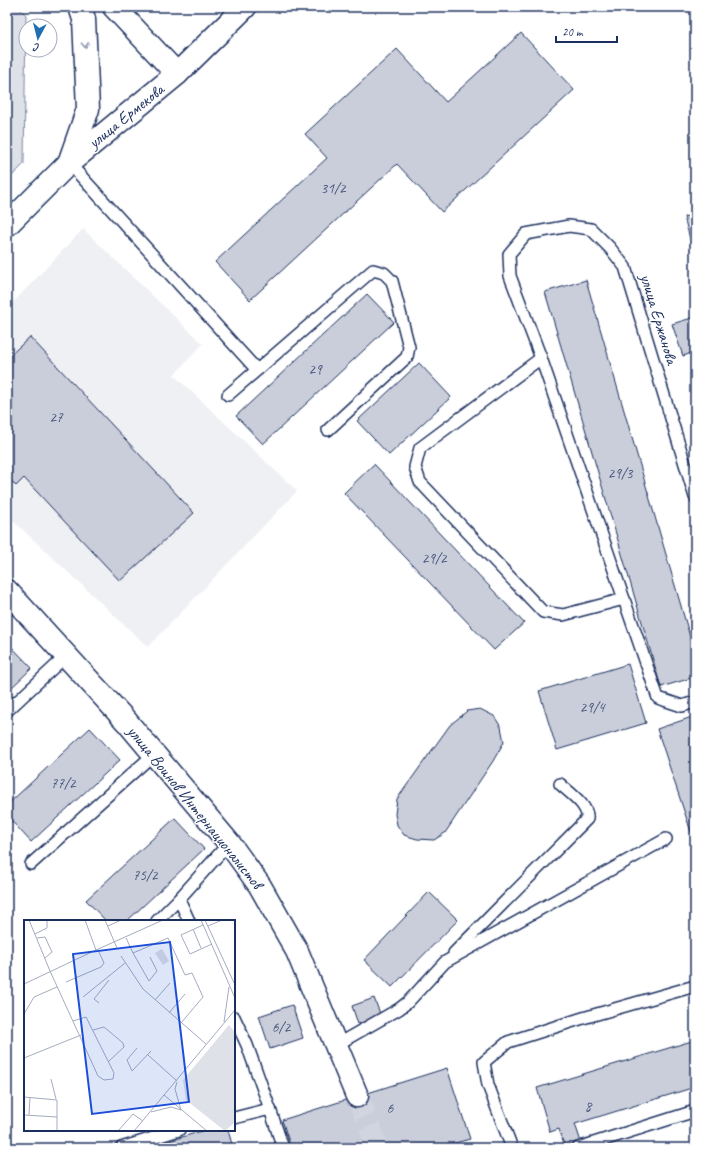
<svg xmlns="http://www.w3.org/2000/svg" width="702" height="1155" font-family="Caveat,sans-serif">
  <style>
    .built { fill: #eff0f4 }
    .green { fill: #dee1e7; stroke: #7c88a2 }
    .building { fill: #caceda; stroke: #1b2f5e }
    .lines { fill: none; stroke-linecap: round; stroke-linejoin: round }
    .secondary-tunnel { stroke: #d1d5df; stroke-width: 22; stroke-dasharray: 22 11; stroke-linecap: butt }
    .lane-casing { stroke: #1b2f5e; stroke-width: 14 }
    .secondary-casing { stroke: #1b2f5e; stroke-width: 25 }
    .lane { stroke: #fff; stroke-width: 11 }
    .secondary { stroke: #fff; stroke-width: 22 }
    .oneway { stroke: #8d97ae }
    .labels { text-anchor: middle; dominant-baseline: central; stroke-width: 3; stroke-linejoin: round; paint-order: stroke }
    .number-label { font-size: 15px; fill: #47577d }
    .street-label { font-size: 17px; fill: #1b2f5e; stroke: #fff }
    .inset-road { fill: none; stroke: #a4acbf; stroke-width: 1 }
    .view { fill: #1d4ed8; fill-opacity: 0.15; stroke: #1d4ed8; stroke-width: 2 }
    .inset-edge { fill: none; stroke: #1b2f5e; stroke-width: 2 }
  </style>
  <rect width="100%" height="100%" fill="#fff"/>
  <filter id="ink" filterUnits="userSpaceOnUse"><feTurbulence type="fractalNoise" baseFrequency=".025" numOctaves="2"/><feDisplacementMap in="SourceGraphic" scale="8" xChannelSelector="R" yChannelSelector="G"/><feConvolveMatrix kernelMatrix="1 2 1 2 8 2 1 2 1" color-interpolation-filters="sRGB"/></filter>
  <g filter="url(#ink)">
    <polygon class="built" points="83,229 203,344 174,375 297,491 148,647 7,515 7,309"/>
    <polygon class="green" points="7,7 18,7 26,15 24,164 7,181"/>
    <g class="building">
      <polygon points="521,33 574,90 442,212 397,164 250,300 215,262 327,158 305,134 397,49 446,102"/>
      <polygon points="695,214 695,257 684,217"/>
      <polygon points="586,280 695,654 695,677 661,687 545,292"/>
      <polygon points="367,294 394,322 263,444 236,416"/>
      <polygon points="695,317 695,352 683,356 672,324"/>
      <polygon points="30,337 194,513 120,581 24,478 16,486 7,476 7,358"/>
      <polygon points="419,363 451,397 389,455 357,421"/>
      <polygon points="374,464 524,623 494,650 344,493"/>
      <polygon points="7,642 32,668 7,692"/>
      <polygon points="628,664 646,723 557,750 539,691"/>
      <polygon points="480,709 494,716 501,727 504,742 493,761 445,833 434,840 417,839 404,835 397,825 395,814 397,799 450,725 467,711"/>
      <polygon points="695,716 695,844 657,729"/>
      <polygon points="90,728 120,760 31,842 7,816 7,805"/>
      <polygon points="175,818 204,849 127,921 106,921 86,900"/>
      <polygon points="429,892 458,920 392,987 364,960"/>
      <polygon points="374,998 381,1016 358,1024 352,1006"/>
      <polygon points="292,1005 303,1038 270,1049 259,1016"/>
      <polygon points="695,1040 695,1087 575,1124 583,1148 565,1148 559,1129 550,1132 537,1088"/>
      <polygon points="447,1068 470,1139 436,1148 291,1148 282,1120"/>
      <polygon points="205,1130 228,1130 233,1148 147,1148"/>
    </g>
    <g class="lines">
      <polyline class="secondary-tunnel" points="357,1096 378,1148"/>
      <defs>
        <g id="lane">
          <polyline points="69,163 257,370"/>
          <polyline points="541,358 420,448 415,467 420,482 543,612 563,615 624,599"/>
          <polyline points="228,395 373,270 384,273 392,281 409,347 407,357 328,430"/>
          <polyline points="695,497 625,267 610,248 591,229 569,226 526,234 509,254 510,276 541,358 658,698 682,706 695,702"/>
          <polyline points="7,711 66,656"/>
          <polyline points="31,864 154,754"/>
          <polyline points="179,899 229,843"/>
          <polyline points="157,921 179,899 189,921"/>
          <path d="M454,953L587,819C589,806 570,793 560,784"/>
          <polyline points="234,1017 247,1045 270,1109"/>
          <polyline points="336,1045 399,1009 408,1002 445,962 666,839"/>
          <polyline points="234,1118 270,1109 283,1148"/>
          <polyline points="121,1148 179,1130"/>
          <polyline points="512,1148 488,1085 484,1062 508,1042 583,1018 695,986"/>
          <polyline points="578,1148 695,1111"/>
        </g>
        <g id="secondary">
          <polyline points="114,7 177,74"/>
          <polyline points="69,163 88,109 84,19 80,7"/>
          <polyline points="7,225 69,163 177,74 245,7"/>
          <polyline points="7,591 127,722 229,843 260,886 297,951 357,1096"/>
        </g>
      </defs>
      <use href="#lane" class="lane-casing"/>
      <use href="#secondary" class="secondary-casing"/>
      <use href="#lane" class="lane"/>
      <use href="#secondary" class="secondary"/>
    </g>
    <defs><path id="oneway-chevron" d="M-2-3.5L2.5 0L-2 3.5" fill="none" stroke-width="1.6" stroke-linecap="round" stroke-linejoin="round"/></defs>
    <use class="oneway" href="#oneway-chevron" transform="translate(85 45) rotate(87)"/>
  </g>
  <g class="labels">
    <g class="number-label">
      <text x="333" y="188">31/2</text>
      <text x="315" y="369">29</text>
      <text x="56" y="417">27</text>
      <text x="620" y="473">29/3</text>
      <text x="434" y="558">29/2</text>
      <text x="592" y="707">29/4</text>
      <text x="63" y="783">77/2</text>
      <text x="145" y="875">75/2</text>
      <text x="281" y="1027">6/2</text>
      <text x="588" y="1106">8</text>
      <text x="390" y="1108">6</text>
    </g>
    <g class="street-label">
      <text transform="translate(126 116) rotate(-39)">улица Ермекова</text>
      <text transform="translate(659 319) rotate(73)">улица Ержанова</text>
      <text transform="translate(195 807) rotate(51)">улица Воинов Интернационалистов</text>
    </g>
  </g>
  <g transform="translate(24 920)">
    <rect width="211" height="211" fill="#fff"/>
    <path d="M138,29L145,41L139,45L131,33ZM205,105L211,112V202L201,211L162,180L159,160Z" fill="#dee1e7"/>
    <path class="inset-road" d="M5,0L26,51L74,156L80,160L89,159L90,153L62,97L49,101M81,0L93,28M177,0L211,78M181,0L211,65M179,5L157,15L166,34L188,24M84,6L97,0M184,6L198,0M169,9L177,28M11,14L23,8V0M13,18L21,17L28,32L21,38M102,18L109,33L144,18L161,55L168,53L179,77L157,103M72,30L139,0M109,33L125,61L133,51L126,37M97,36L119,69L182,124M42,62L77,47L80,43L74,30M0,64L72,30L61,0M59,77L101,43M131,80L146,63M75,83L70,79L85,60M145,93L161,74M0,94L10,77L33,67M200,102L205,67M69,110L80,107L99,123L100,127L84,142M113,128L103,140L108,151L127,131M124,135L153,161M0,138L57,115M27,159L32,179M153,162L151,169L157,190M140,175L183,211M0,177L33,180V211M127,192L147,187L157,190M0,195L33,197M5,195L6,177M94,211L109,194L119,201M110,211L211,90"/>
    <path class="view" d="M146,22L165,182L68,194L49,34Z"/>
    <rect width="211" height="211" class="inset-edge"/>
  </g>
  <rect width="702" height="1155" fill="none" stroke="#fff" stroke-width="24"/>
  <rect x="12" y="12" width="678" height="1131" fill="none" stroke="#1b2f5e" stroke-width="1.5" filter="url(#ink)"/>
  <g transform="translate(38 38) rotate(187)"><circle r="19" fill="#ffffff" stroke="#a4acbf"/>
  <path d="M0-3L7 15L0 10L-7 15Z" fill="#1f6fb2"/>
  <text y="-6" font-size="11" font-weight="bold" text-anchor="middle" fill="#1b2f5e">С</text>
  </g>
  <path d="M556 36v6h61v-6" fill="none" stroke="#1b2f5e" stroke-width="2"/>
  <text x="562" y="36" font-size="12" fill="#1b2f5e" stroke="#ffffff" stroke-width="3" paint-order="stroke">20 m</text>
</svg>
